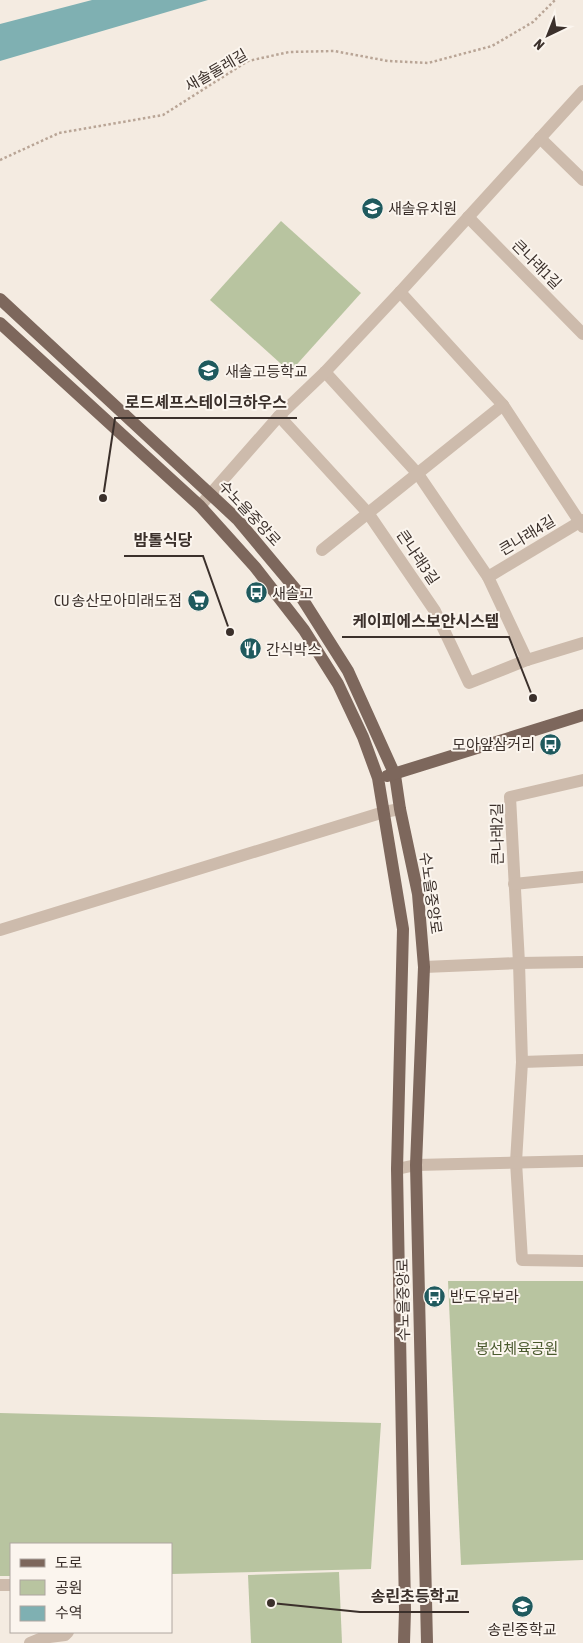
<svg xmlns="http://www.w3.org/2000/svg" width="583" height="1643" font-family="'Asap Condensed','Noto Sans KR',sans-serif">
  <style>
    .green { fill: #b8c4a0 }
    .water { fill: #7fb0b2 }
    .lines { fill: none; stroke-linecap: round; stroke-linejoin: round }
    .path { stroke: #b9a596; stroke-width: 2.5; stroke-dasharray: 2.5 2.5; stroke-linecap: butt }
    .minor { stroke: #cdbbac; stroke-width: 12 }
    .major { stroke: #7d675c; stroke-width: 12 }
    .labels { text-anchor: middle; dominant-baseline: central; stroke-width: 4; stroke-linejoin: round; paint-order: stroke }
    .street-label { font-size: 15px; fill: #3b302b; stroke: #fbf5ee }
    .poi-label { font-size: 15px; fill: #3b302b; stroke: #fbf5ee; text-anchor: start }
    .park-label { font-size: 15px; fill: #4a5a2e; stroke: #fbf5ee }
    .leader { fill: none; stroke: #3b302b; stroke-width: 2 }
    .callout-dot { fill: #3b302b; stroke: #fbf5ee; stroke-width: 2 }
    .callout-label { font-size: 16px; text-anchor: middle; font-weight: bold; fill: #3b302b; stroke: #fbf5ee; stroke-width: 4; stroke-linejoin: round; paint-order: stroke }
  </style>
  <rect width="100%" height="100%" fill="#f4ebe1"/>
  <g class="green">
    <polygon points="281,221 361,293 290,372 210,300"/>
    <polygon points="448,1281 583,1281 583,1560 461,1565"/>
    <polygon points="0,1413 381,1423 371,1569 171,1574 171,1544 11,1544 11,1576 0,1576"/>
    <polygon points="339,1572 342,1643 251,1643 248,1575"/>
  </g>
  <polygon class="water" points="92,0 208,0 0,61 0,24"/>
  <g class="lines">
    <polyline class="path" points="0,160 59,133 163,115 248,61 289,52 334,51 388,61 428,63 492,46 533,22 555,0"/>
    <g class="minor">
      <polyline points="540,138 583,180"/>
      <polyline points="468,217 583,334"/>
      <polyline points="400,292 503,405 583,527"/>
      <polyline points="325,372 418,474 488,577 527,660"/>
      <polyline points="279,416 368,513 435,611 469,683 527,660 583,643"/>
      <polyline points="200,506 279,416 325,372 400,292 583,91"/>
      <polyline points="322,550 503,405"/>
      <polyline points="488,577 583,520"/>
      <polyline points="583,780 510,797 519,963 522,1062 516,1162 522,1260 583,1261"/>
      <polyline points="514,884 583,877"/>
      <polyline points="0,930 384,812 400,809"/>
      <polyline points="424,967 519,963 583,962"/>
      <polyline points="522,1062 583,1060"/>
      <polyline points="397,1169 416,1165 583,1161"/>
      <polyline points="0,1585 11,1585"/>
      <polyline points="30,1643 42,1638 65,1635 68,1632"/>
    </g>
    <g class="major">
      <polyline points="0,299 237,519 298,592 348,671 395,775 400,809 418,894 424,967 416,1165 427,1643"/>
      <polyline points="0,323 200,506 255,567 304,630 338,684 363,737 378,778 403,929 397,1169 405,1610 404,1643"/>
      <polyline points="387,776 583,715"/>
    </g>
  </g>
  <defs>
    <symbol id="school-disc" viewBox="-11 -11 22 22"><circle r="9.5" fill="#1f5a5e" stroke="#fbf5ee"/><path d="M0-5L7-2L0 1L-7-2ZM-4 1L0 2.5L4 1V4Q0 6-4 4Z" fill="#fff"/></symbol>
    <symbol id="bus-disc" viewBox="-11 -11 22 22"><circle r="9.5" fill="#1f5a5e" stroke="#fbf5ee"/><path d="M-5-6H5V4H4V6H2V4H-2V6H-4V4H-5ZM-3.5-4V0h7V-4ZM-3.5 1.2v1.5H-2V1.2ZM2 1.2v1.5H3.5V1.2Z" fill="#fff"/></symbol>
    <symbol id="supermarket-disc" viewBox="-11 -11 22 22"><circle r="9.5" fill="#1f5a5e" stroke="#fbf5ee"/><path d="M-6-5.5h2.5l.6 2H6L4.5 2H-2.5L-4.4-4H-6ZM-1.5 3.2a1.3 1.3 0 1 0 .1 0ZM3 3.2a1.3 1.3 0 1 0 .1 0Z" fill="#fff"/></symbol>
    <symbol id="restaurant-disc" viewBox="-11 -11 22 22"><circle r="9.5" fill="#1f5a5e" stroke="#fbf5ee"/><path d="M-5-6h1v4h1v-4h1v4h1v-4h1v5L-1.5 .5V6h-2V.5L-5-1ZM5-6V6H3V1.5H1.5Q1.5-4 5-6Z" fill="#fff"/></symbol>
  </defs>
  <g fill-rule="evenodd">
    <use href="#school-disc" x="360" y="196" width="25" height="25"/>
    <use href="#school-disc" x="196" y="358" width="25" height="25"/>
    <use href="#bus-disc" x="244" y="580" width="25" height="25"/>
    <use href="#supermarket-disc" x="186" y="588" width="25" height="25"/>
    <use href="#restaurant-disc" x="238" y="636" width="25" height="25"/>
    <use href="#bus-disc" x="538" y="732" width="25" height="25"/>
    <use href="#bus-disc" x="422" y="1284" width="25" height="25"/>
    <use href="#school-disc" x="510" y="1594" width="25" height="25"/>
  </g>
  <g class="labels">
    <g class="street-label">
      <text transform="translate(216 70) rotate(-30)">새솔둘레길</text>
      <text transform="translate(537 264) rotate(45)">큰나래1길</text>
      <text transform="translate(250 513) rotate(47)">수노을중앙로</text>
      <text transform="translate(527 535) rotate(-31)">큰나래4길</text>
      <text transform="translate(418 557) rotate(56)">큰나래3길</text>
      <text transform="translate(497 834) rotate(-91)">큰나래2길</text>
      <text transform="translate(431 893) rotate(82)">수노을중앙로</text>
      <text transform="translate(403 1300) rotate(-91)">수노을중앙로</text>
    </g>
    <g class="poi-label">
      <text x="388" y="208">새솔유치원</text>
      <text x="225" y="371">새솔고등학교</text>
      <text x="272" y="593">새솔고</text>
      <text x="182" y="600" text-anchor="end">CU 송산모아미래도점</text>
      <text x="266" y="649">간식박스</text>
      <text x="535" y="744" text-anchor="end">모아앞삼거리</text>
      <text x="450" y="1296">반도유보라</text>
      <text x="522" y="1629" text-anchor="middle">송린중학교</text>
    </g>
    <g class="park-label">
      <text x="517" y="1348">봉선체육공원</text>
    </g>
  </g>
  <path class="leader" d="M103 498L115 418H297M230 632L203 556H124M533 698L509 637H342M271 1603L360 1612H469"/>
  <g class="callout-dot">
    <circle cx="103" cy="498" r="5"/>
    <circle cx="230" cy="632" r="5"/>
    <circle cx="533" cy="698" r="5"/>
    <circle cx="271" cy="1603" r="5"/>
  </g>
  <g class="callout-label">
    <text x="206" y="408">로드셰프스테이크하우스</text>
    <text x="163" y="546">밤톨식당</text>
    <text x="426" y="627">케이피에스보안시스템</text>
    <text x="415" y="1602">송린초등학교</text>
  </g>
  <rect x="10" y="1543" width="162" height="90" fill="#fbf5ee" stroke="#aea6a0"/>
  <rect x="20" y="1559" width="25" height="8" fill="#7d675c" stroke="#aea6a0"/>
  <text x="55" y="1568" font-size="15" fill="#3b302b">도로</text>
  <rect x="20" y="1580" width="25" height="15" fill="#b8c4a0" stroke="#aea6a0"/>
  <text x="55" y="1593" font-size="15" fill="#3b302b">공원</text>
  <rect x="20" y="1606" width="25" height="15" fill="#7fb0b2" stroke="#aea6a0"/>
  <text x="55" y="1618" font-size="15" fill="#3b302b">수역</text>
  <g transform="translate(548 35) rotate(223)" stroke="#fbf5ee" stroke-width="4" paint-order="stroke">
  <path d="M0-4L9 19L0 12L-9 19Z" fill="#3b302b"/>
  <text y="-8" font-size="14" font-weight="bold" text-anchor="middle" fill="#3b302b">N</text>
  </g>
</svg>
